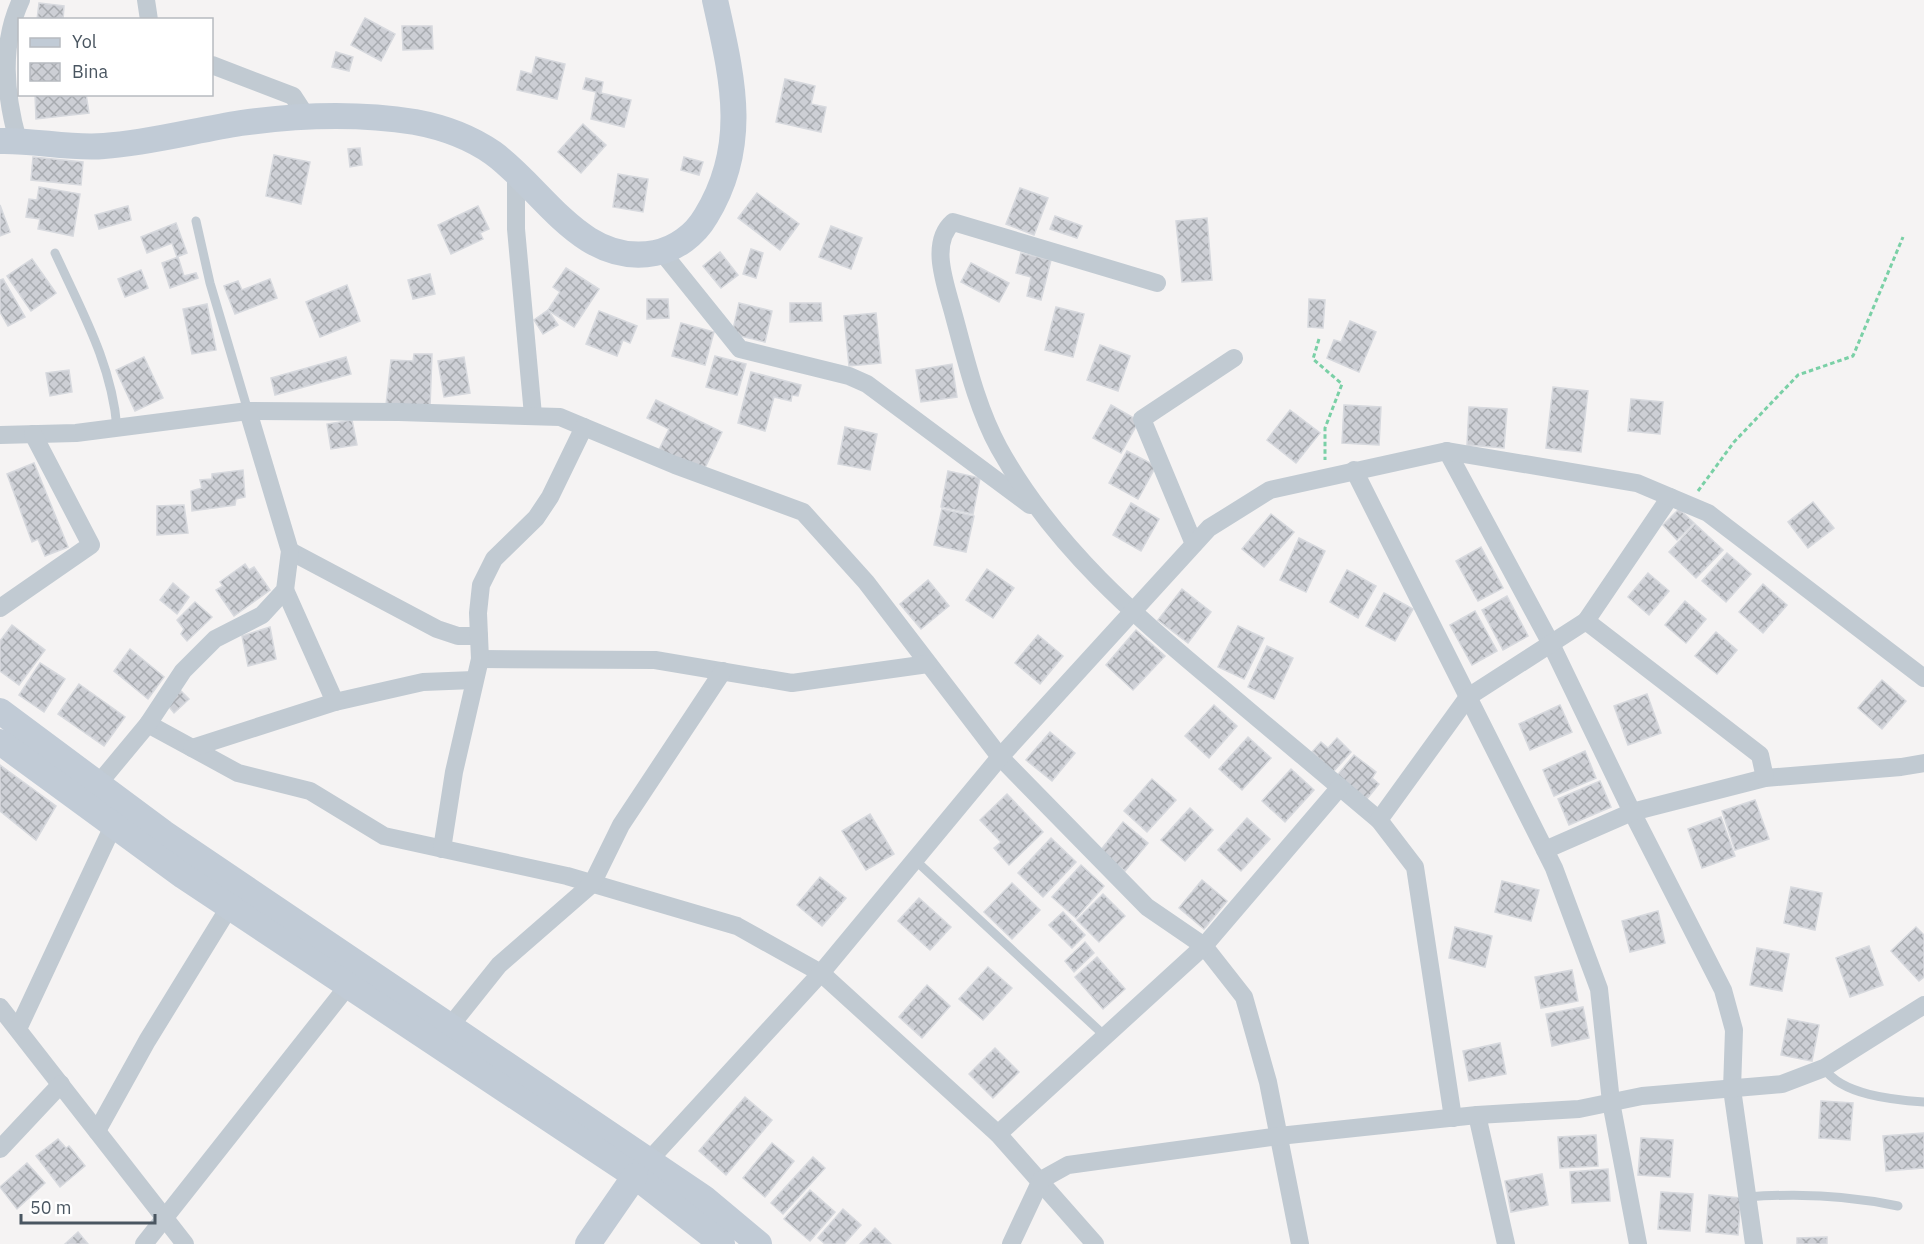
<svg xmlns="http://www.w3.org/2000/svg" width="1924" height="1244" font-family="'IBM Plex Sans',sans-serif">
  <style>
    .building { fill: url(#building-cross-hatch); stroke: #d7d9de; stroke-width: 1.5 }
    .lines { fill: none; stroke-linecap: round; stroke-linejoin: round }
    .path { stroke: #7ad0a6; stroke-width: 3; stroke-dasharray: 4.5 3; stroke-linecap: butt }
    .lane { stroke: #c1cad2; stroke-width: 9 }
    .street { stroke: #c1cad2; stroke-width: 18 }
    .secondary { stroke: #c1cbd6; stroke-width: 26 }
  </style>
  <defs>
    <pattern id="building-cross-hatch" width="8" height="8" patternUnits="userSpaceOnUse" patternTransform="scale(1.5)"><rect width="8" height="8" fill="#cdcfd5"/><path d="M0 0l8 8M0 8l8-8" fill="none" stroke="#a8abb0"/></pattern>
  </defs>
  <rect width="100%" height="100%" fill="#f5f3f3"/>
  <g class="building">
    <polygon points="39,3 64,6 63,20 37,20"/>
    <polygon points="365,18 395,34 381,61 351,45"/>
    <polygon points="402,26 432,26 433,49 403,50"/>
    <polygon points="336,52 353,57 349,71 332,67"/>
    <polygon points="536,57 565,64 557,99 517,90 521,71 532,74"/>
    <polygon points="586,78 603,82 601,93 631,100 624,127 591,119 596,92 583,89"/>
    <polygon points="785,79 815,86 811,104 826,107 821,132 776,122"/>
    <polygon points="35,94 86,94 89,113 36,119"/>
    <polygon points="583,124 606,145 581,173 558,152"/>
    <polygon points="360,148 362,165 350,167 348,149"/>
    <polygon points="274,155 310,162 301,204 266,196"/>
    <polygon points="33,157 83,162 81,185 31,180"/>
    <polygon points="684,157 703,162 699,175 681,170"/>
    <polygon points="618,174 648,179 643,212 613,207"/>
    <polygon points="39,187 80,194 73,236 38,229 40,219 26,217 29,199 37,200"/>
    <polygon points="1020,188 1048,198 1034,235 1006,224"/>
    <polygon points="757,193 799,224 780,250 738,218"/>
    <polygon points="0,205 10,232 0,236"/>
    <polygon points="128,206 131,220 99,229 95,215"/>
    <polygon points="478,206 489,229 480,233 483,239 451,254 438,225"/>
    <polygon points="1055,216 1082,226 1077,238 1050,229"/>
    <polygon points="1207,218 1212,280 1182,282 1176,221"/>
    <polygon points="176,223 187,253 177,257 172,243 147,253 141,237"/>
    <polygon points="831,226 862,238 851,269 819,257"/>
    <polygon points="751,249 763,253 756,278 743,274"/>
    <polygon points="720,252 738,275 721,288 703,266"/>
    <polygon points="1021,253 1051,260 1041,300 1027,296 1031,277 1016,273"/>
    <polygon points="178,257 184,276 196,273 198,278 170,288 162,263"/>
    <polygon points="32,259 56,293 31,311 7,276"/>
    <polygon points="971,263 1009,283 999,302 961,282"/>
    <polygon points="566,268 599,289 574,327 548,310 560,292 553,287"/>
    <polygon points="141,270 148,288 125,297 118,279"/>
    <polygon points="430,274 435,294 413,299 408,280"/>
    <polygon points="3,279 25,317 8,326 0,312 0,280"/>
    <polygon points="270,279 277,298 235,314 224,286 238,281 242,290"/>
    <polygon points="347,285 360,321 320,337 306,302"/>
    <polygon points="647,299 668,299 669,318 647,319"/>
    <polygon points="1309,299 1325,300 1323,328 1308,327"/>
    <polygon points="739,303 772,311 765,342 732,334"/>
    <polygon points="790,303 821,303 822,321 790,322"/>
    <polygon points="207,304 216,350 192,354 183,309"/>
    <polygon points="1056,307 1084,314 1073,357 1045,350"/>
    <polygon points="548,310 558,325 543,334 534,320"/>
    <polygon points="599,311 637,326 630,343 623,340 617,356 586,344"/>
    <polygon points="876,313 881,363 849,366 844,316"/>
    <polygon points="1350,321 1376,332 1359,372 1327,358 1334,340 1341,342"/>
    <polygon points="681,323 714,332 705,365 672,356"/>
    <polygon points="1100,345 1130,356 1118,391 1087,380"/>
    <polygon points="414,354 432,354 430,407 386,405 391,360 413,361"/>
    <polygon points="715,356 746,364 737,395 706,387"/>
    <polygon points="144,357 163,398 135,411 116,370"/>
    <polygon points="346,357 351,374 275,395 271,378"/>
    <polygon points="464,357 470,393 444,397 438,361"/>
    <polygon points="952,364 957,397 921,402 916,370"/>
    <polygon points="69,370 72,392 50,396 46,373"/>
    <polygon points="751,372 801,385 798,396 792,395 791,401 774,397 765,431 738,423"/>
    <polygon points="1553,387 1588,391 1581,452 1546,448"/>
    <polygon points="1631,399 1663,402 1660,434 1628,431"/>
    <polygon points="656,400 722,432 703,472 659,450 669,429 647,418"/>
    <polygon points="1111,405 1139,421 1121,453 1093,438"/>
    <polygon points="1344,405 1381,407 1379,445 1342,443"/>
    <polygon points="1469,407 1507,409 1504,448 1467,445"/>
    <polygon points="1290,410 1320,433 1296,463 1267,440"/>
    <polygon points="352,420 357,445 331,449 327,424"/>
    <polygon points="845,427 877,434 870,470 838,464"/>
    <polygon points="1127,451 1156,466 1138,499 1109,483"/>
    <polygon points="34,463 68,547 45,556 38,539 32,542 7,474"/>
    <polygon points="243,470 245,497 236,499 235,505 192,511 191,491 202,488 200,480 212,479 212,474"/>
    <polygon points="948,471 980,478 973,514 941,507"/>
    <polygon points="1813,502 1834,528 1808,548 1788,522"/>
    <polygon points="1131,503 1159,519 1141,551 1113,535"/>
    <polygon points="184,505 188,533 157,535 157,506"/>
    <polygon points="942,509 974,516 966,552 934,545"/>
    <polygon points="1679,509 1694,523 1677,540 1663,525"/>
    <polygon points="1271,514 1294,532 1264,567 1242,549"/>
    <polygon points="1695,524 1723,550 1696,578 1669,552"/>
    <polygon points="1299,538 1325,551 1306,592 1280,580"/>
    <polygon points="1481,547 1503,588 1478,601 1456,561"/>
    <polygon points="1727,553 1751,574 1726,602 1702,581"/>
    <polygon points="245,564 249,570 254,567 270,590 234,616 216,590 223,586 220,582"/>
    <polygon points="987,569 1014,588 993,618 966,600"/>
    <polygon points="1347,570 1376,586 1358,618 1330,602"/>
    <polygon points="1648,573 1669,591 1649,615 1628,597"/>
    <polygon points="928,580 949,606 921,629 900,604"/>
    <polygon points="173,583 189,597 177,614 160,600"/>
    <polygon points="1763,584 1787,605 1763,633 1739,612"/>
    <polygon points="1182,589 1211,612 1188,643 1158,620"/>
    <polygon points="1384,593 1413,609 1395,641 1366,626"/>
    <polygon points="1507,596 1528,636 1503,650 1482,610"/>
    <polygon points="1685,601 1706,619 1686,643 1665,625"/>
    <polygon points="195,602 212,617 187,641 181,634 184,629 177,620"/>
    <polygon points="1475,611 1497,651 1472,665 1450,625"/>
    <polygon points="12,625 45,650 19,685 0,671 0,641"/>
    <polygon points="1238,626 1264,638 1244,679 1218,667"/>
    <polygon points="270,627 276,659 248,666 242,636"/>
    <polygon points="1136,630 1165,656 1133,690 1106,665"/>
    <polygon points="1716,632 1737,650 1717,674 1695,656"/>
    <polygon points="1038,635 1063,656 1040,684 1015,663"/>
    <polygon points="1267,646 1293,658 1274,699 1248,687"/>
    <polygon points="130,649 164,677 148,699 114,671"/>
    <polygon points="40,663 65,679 44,712 19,695"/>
    <polygon points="1882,680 1906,701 1882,729 1858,708"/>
    <polygon points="79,684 125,717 104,746 58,714"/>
    <polygon points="179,689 189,699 174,713 166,703"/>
    <polygon points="1647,694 1661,733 1628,745 1614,706"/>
    <polygon points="1214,705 1237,726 1209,758 1185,736"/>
    <polygon points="1560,705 1572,732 1530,750 1519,724"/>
    <polygon points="1050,732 1075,753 1052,781 1026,760"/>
    <polygon points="1248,737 1271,758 1242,790 1219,769"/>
    <polygon points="1337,738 1351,752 1333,772 1312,752 1321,742 1328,748"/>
    <polygon points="1585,751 1596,778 1554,796 1543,770"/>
    <polygon points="1354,755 1376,772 1372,778 1379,784 1366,800 1336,777"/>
    <polygon points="0,765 56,806 36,840 0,811"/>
    <polygon points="1291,769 1314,790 1285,822 1262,801"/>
    <polygon points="1152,779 1176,800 1147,832 1124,811"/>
    <polygon points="1600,781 1611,807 1569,825 1558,799"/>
    <polygon points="1007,794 1043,832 1009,865 994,848 1001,842 980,820"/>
    <polygon points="1755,800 1769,839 1735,850 1722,811"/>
    <polygon points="1190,808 1213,830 1185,861 1161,840"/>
    <polygon points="870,814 894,854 866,870 842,831"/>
    <polygon points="1721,817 1735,856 1702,868 1688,829"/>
    <polygon points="1247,818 1270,839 1241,871 1218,850"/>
    <polygon points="1123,822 1148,843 1125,871 1100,851"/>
    <polygon points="1051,838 1076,862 1043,897 1018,873"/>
    <polygon points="1081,865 1104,886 1076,918 1052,897"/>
    <polygon points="820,877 846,898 822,926 797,905"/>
    <polygon points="1202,880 1227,901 1204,929 1179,908"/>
    <polygon points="1502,881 1539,890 1531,921 1495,912"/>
    <polygon points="1012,883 1040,910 1012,939 984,912"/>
    <polygon points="1791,887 1822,893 1815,930 1784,923"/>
    <polygon points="1103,894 1125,916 1099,942 1077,920"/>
    <polygon points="919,898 951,927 930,950 898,921"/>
    <polygon points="1658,911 1665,943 1630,952 1622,921"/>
    <polygon points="1063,912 1085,935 1072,948 1049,925"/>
    <polygon points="1455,927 1492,936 1485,967 1449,958"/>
    <polygon points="1916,927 1924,935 1924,977 1919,981 1891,951"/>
    <polygon points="1085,942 1094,953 1074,972 1065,961"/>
    <polygon points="1869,946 1883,985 1850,997 1836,958"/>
    <polygon points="1757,948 1789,954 1782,991 1750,985"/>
    <polygon points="1097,957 1125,989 1103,1009 1075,977"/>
    <polygon points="988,967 1012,988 983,1020 959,999"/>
    <polygon points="1572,970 1578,1001 1541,1008 1535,977"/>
    <polygon points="927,985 950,1006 922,1038 899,1017"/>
    <polygon points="1583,1007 1589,1038 1552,1046 1546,1014"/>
    <polygon points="1788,1019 1819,1025 1812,1061 1781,1055"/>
    <polygon points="1500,1043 1506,1074 1469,1081 1463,1051"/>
    <polygon points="995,1048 1019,1072 993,1098 969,1074"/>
    <polygon points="745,1097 772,1120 726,1175 699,1151"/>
    <polygon points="1821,1101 1853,1103 1850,1140 1819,1138"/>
    <polygon points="1924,1133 1924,1168 1886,1171 1883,1136"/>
    <polygon points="1596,1135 1598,1166 1560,1168 1558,1137"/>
    <polygon points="1641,1138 1673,1140 1670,1177 1638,1175"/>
    <polygon points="58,1139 66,1148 69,1146 85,1166 60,1187 36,1156"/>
    <polygon points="772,1143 794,1161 765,1197 743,1178"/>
    <polygon points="813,1157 825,1168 783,1214 771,1203"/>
    <polygon points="27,1163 45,1183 17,1209 0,1187"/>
    <polygon points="1608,1169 1610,1201 1572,1203 1570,1172"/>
    <polygon points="1542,1174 1548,1205 1511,1212 1505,1181"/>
    <polygon points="810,1190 835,1212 810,1241 784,1219"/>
    <polygon points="1661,1192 1693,1194 1690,1231 1658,1229"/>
    <polygon points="1709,1195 1741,1198 1738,1235 1706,1232"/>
    <polygon points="843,1209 861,1225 844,1244 825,1244 818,1238"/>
    <polygon points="875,1228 891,1244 860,1244"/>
    <polygon points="78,1232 88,1244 65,1244"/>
    <polygon points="1827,1237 1827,1244 1797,1244 1797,1238"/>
  </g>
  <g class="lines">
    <g class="path">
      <polyline points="1319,339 1313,359 1342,384 1325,428 1325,460"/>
      <polyline points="1698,491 1734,442 1798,375 1853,356 1903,237"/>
    </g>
    <g class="lane">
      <polyline points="196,221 210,283 248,411"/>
      <path d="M55,253C81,310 112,364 117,428"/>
      <polyline points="915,860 1105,1036"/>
      <path d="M1824,1068C1841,1095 1894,1100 1924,1102"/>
      <path d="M1747,1197C1799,1193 1848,1195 1898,1206"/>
    </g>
    <g class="street">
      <polyline points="146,0 149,20"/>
      <polyline points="212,65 293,96 306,116"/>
      <path d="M18,141C5,94 0,45 21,0"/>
      <polyline points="516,172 516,229 533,415"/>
      <polyline points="662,252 740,349 849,376 867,384 1030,505"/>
      <path d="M1157,283L953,222C928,244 947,288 954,316C966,360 977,408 999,448C1053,546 1138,619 1223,689C1275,733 1327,776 1379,820"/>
      <polyline points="0,435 76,433 248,411 399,412 560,417 675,465 803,512 866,582 1000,757 1147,907 1204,946 1244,997 1268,1082 1300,1244"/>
      <polyline points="1447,451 1550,642 1632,812 1723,990 1734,1030 1732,1089 1754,1244"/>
      <polyline points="1354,470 1554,868 1599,989 1611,1102 1638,1244"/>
      <polyline points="1194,544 1142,419 1234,358"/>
      <polyline points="290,551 437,629 458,636 479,636"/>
      <polyline points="285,590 335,702"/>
      <polyline points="0,608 91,545 33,434"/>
      <polyline points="1586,621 1670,497"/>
      <polyline points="480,659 655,660 792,683 928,664"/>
      <polyline points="148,724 238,773 310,791 384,836 567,876 737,926 821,973 998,1134 1095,1244"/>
      <polyline points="192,748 335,702 423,682 474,680"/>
      <polyline points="99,783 148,724 183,671 215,639 262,615 285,590 290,551 248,411"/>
      <polyline points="442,849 454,772 480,659 478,613 481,585 494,559 536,518 550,497 584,427"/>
      <polyline points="1545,850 1632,812 1765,778 1901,767 1924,763"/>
      <polyline points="0,1007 185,1244"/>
      <polyline points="451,1025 499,965 592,884 621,825 723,671"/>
      <polyline points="18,1029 113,826"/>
      <polyline points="1477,1115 1506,1244"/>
      <polyline points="1453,1118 1415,867 1379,820 1468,697 1586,621 1760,755 1765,778"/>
      <polyline points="97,1131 147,1041 230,906"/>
      <polyline points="998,1134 1204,946 1340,787"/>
      <polyline points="0,1149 61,1084"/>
      <polyline points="642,1168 821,973 1000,757 1209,528 1270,490 1447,451 1637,483 1708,513 1924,678"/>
      <polyline points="144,1244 347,987"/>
      <polyline points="1011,1244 1041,1180 1068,1165 1279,1136 1477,1115 1579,1109 1642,1096 1782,1084 1824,1068 1924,1005"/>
    </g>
    <g class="secondary">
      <path d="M0,141C35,140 70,149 104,146C150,143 196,130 241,123C298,115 359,113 415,122C442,127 470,137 493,153C543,189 582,267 655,253C676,249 695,235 706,216C750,144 732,77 715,0"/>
      <polyline points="0,711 164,833 704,1198 759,1244"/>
      <polyline points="0,742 183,876 635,1176 722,1244"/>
      <polyline points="588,1244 635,1176"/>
    </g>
  </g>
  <rect x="18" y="18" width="195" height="78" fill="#ffffff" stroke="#b7bbc0" stroke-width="1.5"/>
  <rect x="30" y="38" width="30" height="9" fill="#c1cbd6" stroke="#b7bbc0" stroke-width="1.5"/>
  <text x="72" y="48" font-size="18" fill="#4a5661">Yol</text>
  <rect x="30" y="63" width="30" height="18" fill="url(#building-cross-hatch)" stroke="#b7bbc0" stroke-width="1.5"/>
  <text x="72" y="78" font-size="18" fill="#4a5661">Bina</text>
  <path d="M21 1214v9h134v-9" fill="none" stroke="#4a5661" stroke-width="3"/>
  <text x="30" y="1214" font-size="18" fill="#4a5661" stroke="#ffffff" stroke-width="4.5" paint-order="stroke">50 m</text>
</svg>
